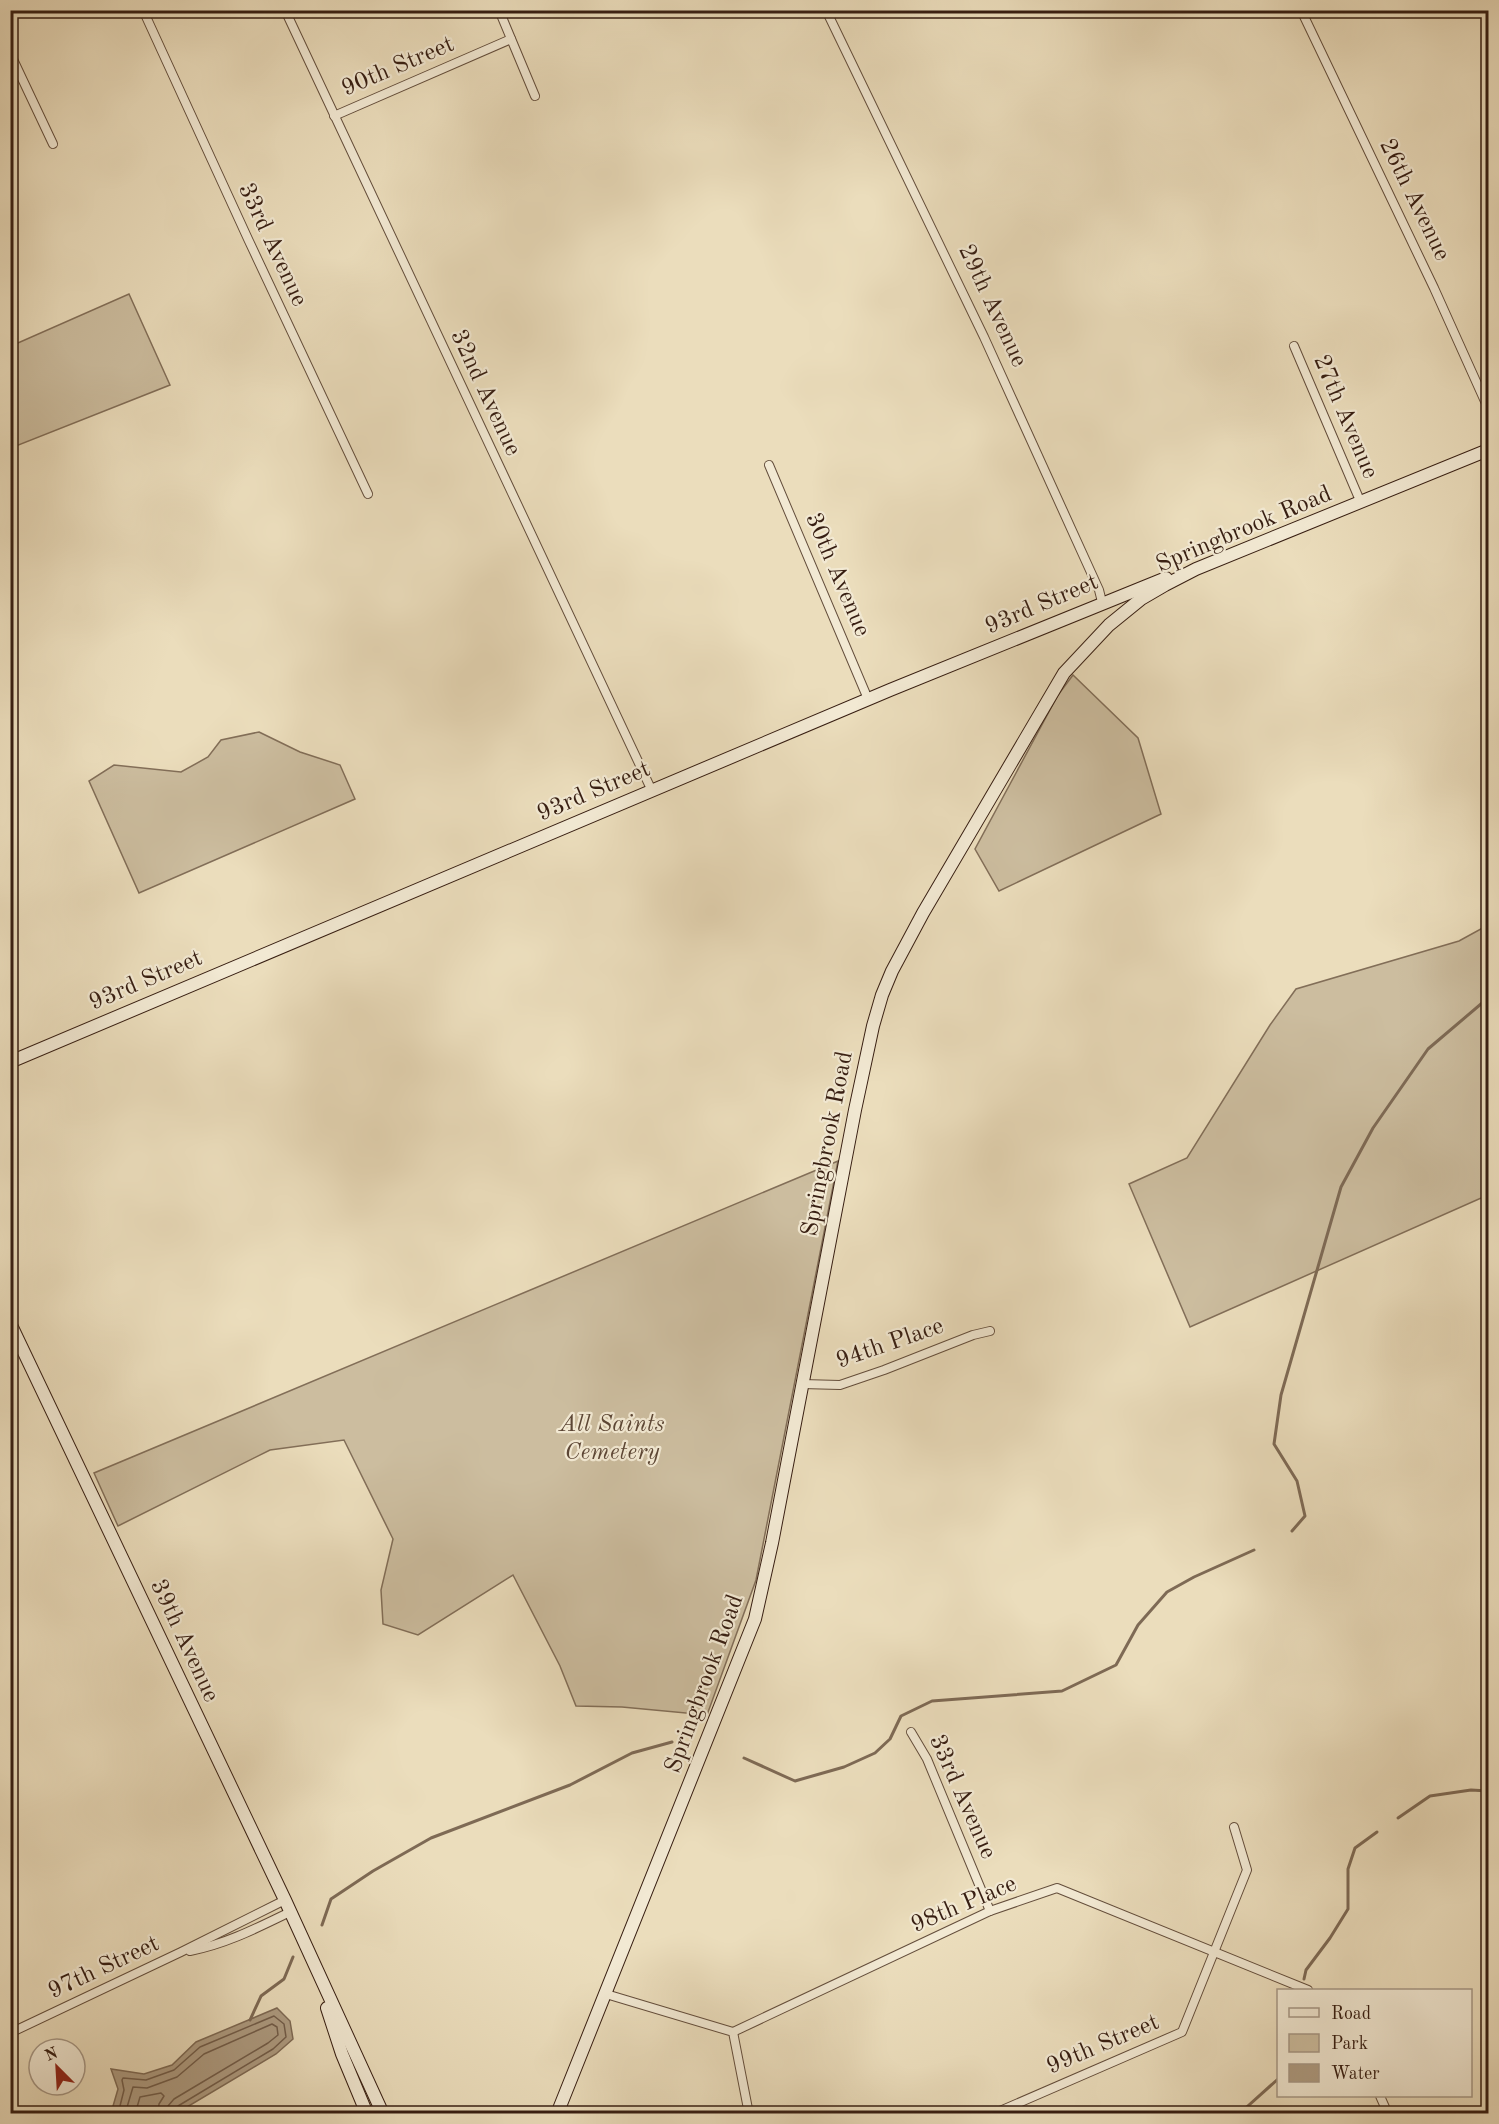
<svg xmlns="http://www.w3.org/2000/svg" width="1499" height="2124" font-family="'Old Standard TT',serif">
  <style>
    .green { fill: #ccbd9f; stroke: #826e58; stroke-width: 1.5 }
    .water { fill: #ae9c82; stroke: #7e6a55; stroke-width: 1.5 }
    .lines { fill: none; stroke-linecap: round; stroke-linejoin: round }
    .shore { stroke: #725d4a; stroke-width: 1.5 }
    .stream { stroke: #7e6a55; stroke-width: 3 }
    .street-casing { stroke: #644e3c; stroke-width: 10 }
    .secondary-casing { stroke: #371e12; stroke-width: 14 }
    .street { stroke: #f2e9d3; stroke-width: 8 }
    .secondary { stroke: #f2e9d3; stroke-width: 12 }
    .labels { text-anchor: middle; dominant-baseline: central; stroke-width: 4.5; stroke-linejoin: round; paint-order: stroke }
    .street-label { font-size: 24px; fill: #371e12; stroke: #f2e9d3 }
    .park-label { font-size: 24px; font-style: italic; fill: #5c4635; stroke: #f2e9d3 }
  </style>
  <rect width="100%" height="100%" fill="#ebddbc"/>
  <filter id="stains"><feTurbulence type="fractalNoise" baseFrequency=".00333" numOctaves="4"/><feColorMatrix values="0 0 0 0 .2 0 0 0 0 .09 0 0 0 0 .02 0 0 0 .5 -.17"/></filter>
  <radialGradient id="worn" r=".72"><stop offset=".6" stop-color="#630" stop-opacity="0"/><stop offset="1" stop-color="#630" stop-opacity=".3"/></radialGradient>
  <g class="green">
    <polygon points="129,294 170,385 11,448 11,346"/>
    <polygon points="1073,675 1138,738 1161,814 999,891 975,849 1058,695"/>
    <polygon points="259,732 300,752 340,765 355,799 139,893 89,781 114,765 181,772 208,757 221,740"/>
    <polygon points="1488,925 1488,1195 1190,1327 1129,1184 1187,1158 1270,1025 1296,989 1459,941"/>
    <polygon points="838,1161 756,1580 707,1715 622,1707 576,1706 560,1666 513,1575 418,1635 383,1624 381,1590 393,1539 344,1440 270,1450 118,1526 94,1473"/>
  </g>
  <polygon class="water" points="277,2008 290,2021 293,2039 276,2054 177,2113 111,2113 118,2089 111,2069 144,2074 172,2065 196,2042"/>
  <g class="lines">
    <g class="shore">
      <polyline points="118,2114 124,2090 122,2080 123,2078 146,2080 174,2070 200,2047 274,2016 284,2024 286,2037 273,2049 178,2106 175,2114"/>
      <polyline points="125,2114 133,2087 147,2088 177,2077 204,2054 272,2024 277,2027 278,2035 268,2043 174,2099 168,2106 167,2114"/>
      <polyline points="135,2114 140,2097 161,2093 164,2096 159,2104 158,2114"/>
    </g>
    <g class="stream">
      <polyline points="1292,1531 1305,1516 1297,1481 1274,1444 1281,1395 1341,1187 1373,1128 1428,1049 1488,998"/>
      <polyline points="744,1758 795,1781 844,1767 875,1753 890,1739 901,1716 932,1701 1062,1691 1116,1665 1138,1625 1167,1592 1194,1577 1254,1550"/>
      <polyline points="1398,1818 1430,1796 1471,1790 1488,1791"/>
      <polyline points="322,1925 331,1899 373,1871 431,1838 570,1785 632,1753 672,1742"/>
      <polyline points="1304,1979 1306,1970 1330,1938 1348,1909 1348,1869 1355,1848 1377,1832"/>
      <polyline points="250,2020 261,1996 284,1979 293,1957"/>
      <polyline points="1239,2114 1278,2079"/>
    </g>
    <defs>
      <g id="street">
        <polyline points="143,10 248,239 368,494"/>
        <polyline points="285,10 652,791"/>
        <polyline points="499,10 535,96"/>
        <polyline points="826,10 984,337 1099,590 1102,602"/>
        <polyline points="1301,10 1434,288 1488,408"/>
        <polyline points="10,53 53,144"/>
        <polyline points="334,116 511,39"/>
        <polyline points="1294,346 1361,503"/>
        <polyline points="769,465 868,699"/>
        <polyline points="802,1384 840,1385 884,1370 973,1335 990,1331"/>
        <polyline points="911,1732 927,1759 990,1911"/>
        <path d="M190,1951C226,1944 257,1928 290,1912"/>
        <polyline points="606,1994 733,2032 749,2114"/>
        <polyline points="733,2032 990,1911 1057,1888 1308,1990"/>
        <polyline points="10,2033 181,1952 285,1900"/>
        <polyline points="1380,2096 1388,2114"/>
        <polyline points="993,2114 1182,2032 1247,1870 1234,1827"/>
      </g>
      <g id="secondary">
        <polyline points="10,1062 890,690 1166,578"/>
        <polyline points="10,1323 285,1900 383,2114"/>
        <polyline points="327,2008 342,2054 367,2114"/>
        <polyline points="557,2114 755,1619 772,1543 855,1110 873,1026 882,995 892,971 923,913 1064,673 1109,625 1141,599 1165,585 1196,569 1488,450"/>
      </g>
    </defs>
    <use href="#street" class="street-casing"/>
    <use href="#secondary" class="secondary-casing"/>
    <use href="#street" class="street"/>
    <use href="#secondary" class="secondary"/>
  </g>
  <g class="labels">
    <g class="street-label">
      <text transform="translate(398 67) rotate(-23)">90th Street</text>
      <text transform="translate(1414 200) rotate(64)">26th Avenue</text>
      <text transform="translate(272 245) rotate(65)">33rd Avenue</text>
      <text transform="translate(992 306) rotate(65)">29th Avenue</text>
      <text transform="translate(485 393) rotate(65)">32nd Avenue</text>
      <text transform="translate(1345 417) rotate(67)">27th Avenue</text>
      <text transform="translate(1244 530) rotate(-23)">Springbrook Road</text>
      <text transform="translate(837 575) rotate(67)">30th Avenue</text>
      <text transform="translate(1042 605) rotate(-23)">93rd Street</text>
      <text transform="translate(594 792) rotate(-23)">93rd Street</text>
      <text transform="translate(146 981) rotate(-23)">93rd Street</text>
      <text transform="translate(828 1144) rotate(-79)">Springbrook Road</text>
      <text transform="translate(890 1344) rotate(-19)">94th Place</text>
      <text transform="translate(184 1641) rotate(65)">39th Avenue</text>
      <text transform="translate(705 1684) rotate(-70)">Springbrook Road</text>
      <text transform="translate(962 1797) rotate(66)">33rd Avenue</text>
      <text transform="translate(964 1905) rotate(-23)">98th Place</text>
      <text transform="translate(104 1968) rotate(-25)">97th Street</text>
      <text transform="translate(1103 2045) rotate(-23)">99th Street</text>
    </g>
    <g class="park-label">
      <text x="612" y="1425">All Saints<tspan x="612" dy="28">Cemetery</tspan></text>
    </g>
  </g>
  <rect width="1499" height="2124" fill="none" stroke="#ebddbc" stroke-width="36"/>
  <rect x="12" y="12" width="1475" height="2100" fill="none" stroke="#371e12" stroke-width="3"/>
  <rect x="18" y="18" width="1463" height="2088" fill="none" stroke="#371e12" stroke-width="1.5"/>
  <rect x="1277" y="1989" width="195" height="108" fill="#f2e9d3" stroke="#a79886" stroke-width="1.5"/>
  <rect x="1289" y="2008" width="30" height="9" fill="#f2e9d3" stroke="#a79886" stroke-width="1.5"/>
  <text x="1331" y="2019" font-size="18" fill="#371e12">Road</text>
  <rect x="1289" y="2034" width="30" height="18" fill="#ccbd9f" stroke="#a79886" stroke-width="1.5"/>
  <text x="1331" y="2049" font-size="18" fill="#371e12">Park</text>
  <rect x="1289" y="2064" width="30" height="18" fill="#ae9c82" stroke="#a79886" stroke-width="1.5"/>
  <text x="1331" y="2079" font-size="18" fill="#371e12">Water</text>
  <g transform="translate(57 2067) rotate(336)"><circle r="28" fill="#f2e9d3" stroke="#a79886" stroke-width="1.5"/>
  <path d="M0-4.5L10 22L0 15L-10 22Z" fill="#8f2418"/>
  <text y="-9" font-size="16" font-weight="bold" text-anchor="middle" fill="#371e12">N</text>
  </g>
  <rect width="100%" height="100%" filter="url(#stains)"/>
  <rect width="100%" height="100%" fill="url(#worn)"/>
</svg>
